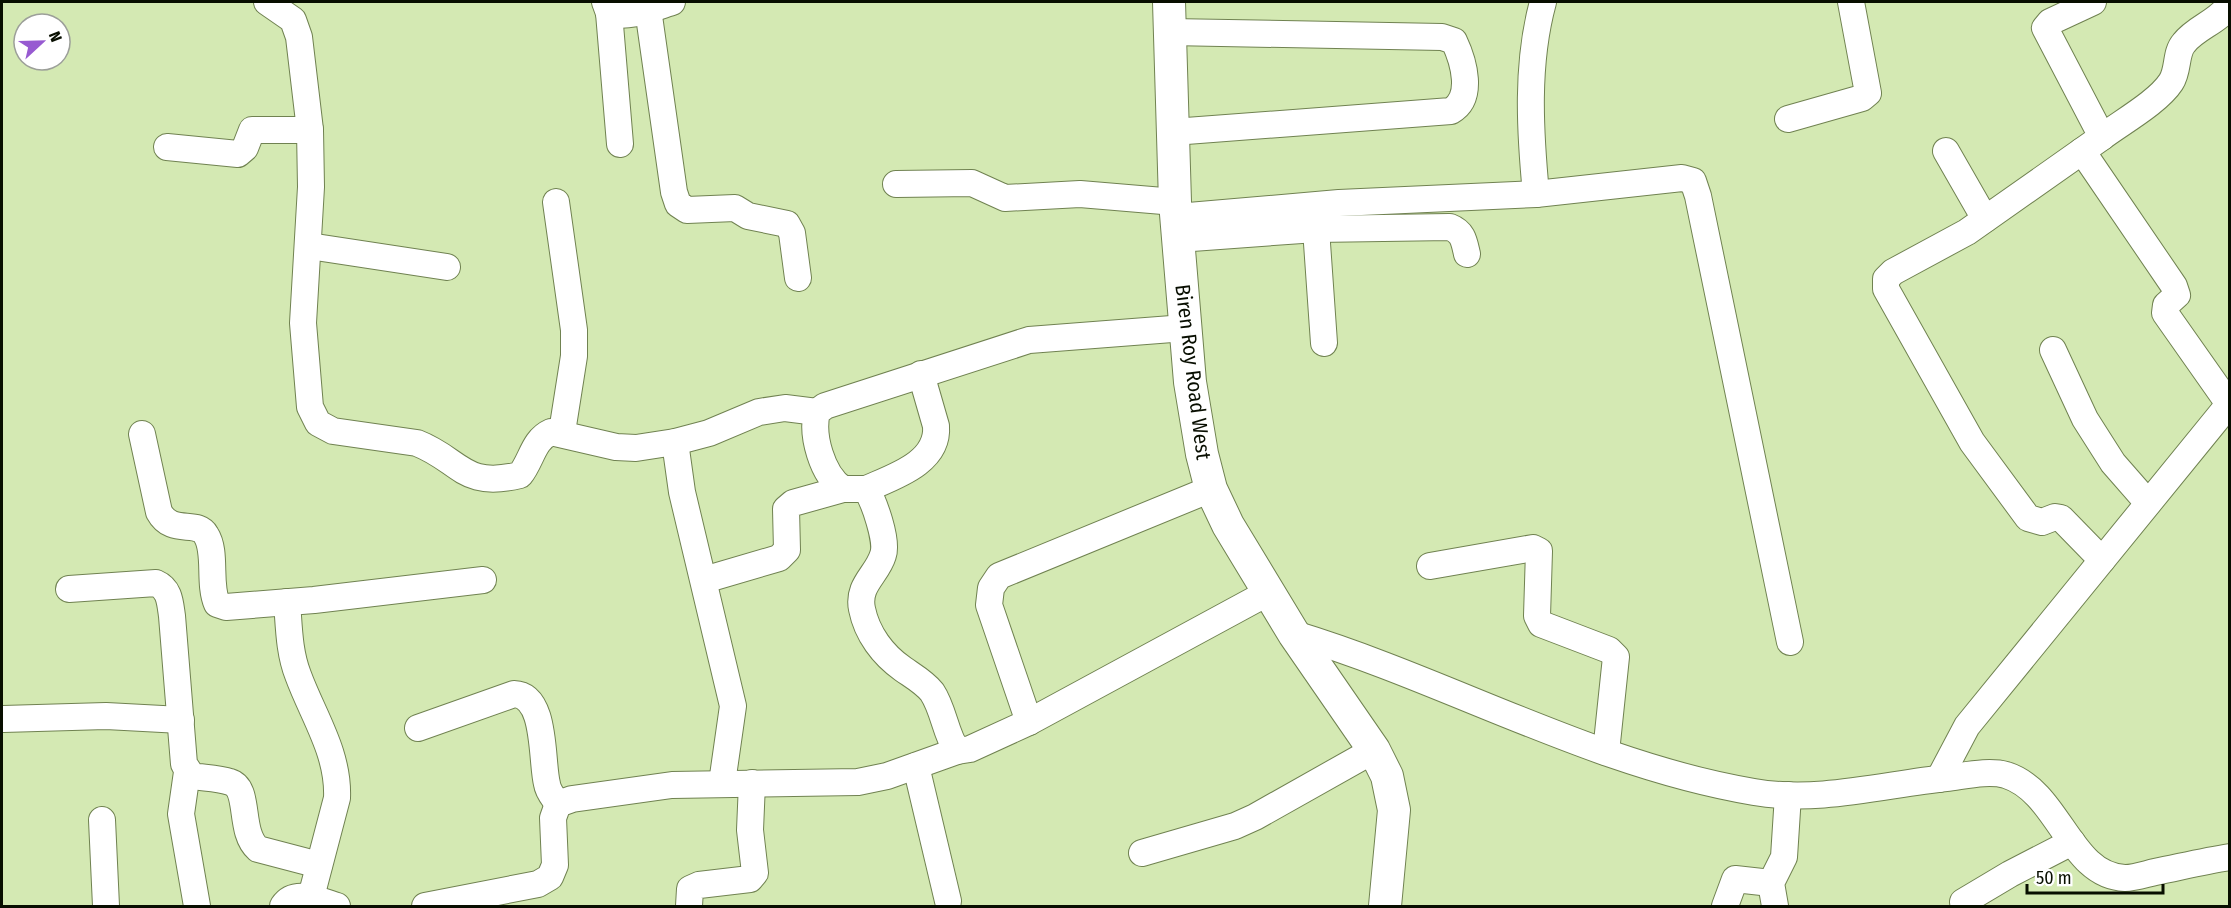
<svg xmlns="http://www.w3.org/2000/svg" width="2231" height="908" font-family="'Fira Sans Condensed',sans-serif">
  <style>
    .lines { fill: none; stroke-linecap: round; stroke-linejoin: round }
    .minor-casing { stroke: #708251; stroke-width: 28 }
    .major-casing { stroke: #708251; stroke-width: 34 }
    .minor { stroke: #fff; stroke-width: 26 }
    .major { stroke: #fff; stroke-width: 32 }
    .labels { text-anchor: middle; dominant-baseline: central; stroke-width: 6; stroke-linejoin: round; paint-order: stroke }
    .street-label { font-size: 21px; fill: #080e00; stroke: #fff }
  </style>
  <rect width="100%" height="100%" fill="#d4e9b3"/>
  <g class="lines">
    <defs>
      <g id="minor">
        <path d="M267,2L293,20L299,37L310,130L311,187L303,323L310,407L318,423L333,431L417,443C461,460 462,489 520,475C532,460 533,440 551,432L616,447L636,448L675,442L709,433L759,412L785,408L817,412"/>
        <path d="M605,2L609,13C630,19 652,8 672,2"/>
        <polyline points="2093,2 2050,22 2045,28 2102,137 1967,232 1893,272 1886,279 1886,289 1972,442 2028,518 2042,522 2055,517 2061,518 2102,560"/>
        <polyline points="648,9 674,192 678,204 687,210 735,208 748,216 787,224 792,233 798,278"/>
        <polyline points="609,13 620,144"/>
        <path d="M1170,32L1442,37L1454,41C1464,62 1474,98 1451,111L1173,132"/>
        <polyline points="1788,119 1862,98 1868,93 1851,2"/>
        <path d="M2102,137C2122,122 2158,102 2171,82C2179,70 2175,53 2184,43C2196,27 2219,22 2230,4"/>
        <polyline points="167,147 238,154 245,148 252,130 310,130"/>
        <polyline points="1946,151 1985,219"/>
        <polyline points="2082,151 2174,286 2177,295 2166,305 2165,313 2229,404"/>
        <polyline points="896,184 972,183 1005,198 1080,194 1175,202"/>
        <path d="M1536,194C1530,131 1526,64 1543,2"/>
        <polyline points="556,202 574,330 574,356 562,432"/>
        <polyline points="1177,217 1339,203 1536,194 1682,178 1693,181 1698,196 1790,642"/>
        <polyline points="1316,229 1324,343"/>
        <path d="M1178,239L1316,229L1450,227C1463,232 1464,241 1467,254"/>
        <polyline points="309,246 447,267"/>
        <path d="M1185,328L1029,340L825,406L817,412C811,435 822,475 843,489H866C874,501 888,541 883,555C877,575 857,585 862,609C867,634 883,655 903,669C913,676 924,682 932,692C944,710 945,733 957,751L970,749L1029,722L1269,592"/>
        <polyline points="2053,350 2085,419 2113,463 2148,503"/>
        <path d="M142,434L159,512C172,536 197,519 206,535C217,552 208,583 217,604L226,607L314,600L483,580"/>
        <polyline points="675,442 682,492 733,706 722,783"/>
        <path d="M866,489C893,477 939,463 936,426L921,374"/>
        <polyline points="1430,566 1533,548 1539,551 1537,616 1541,624 1609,650 1616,657 1606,752"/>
        <polyline points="704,580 779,558 787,550 786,509 793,503 843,489"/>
        <path d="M69,589L156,583C170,589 170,603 172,616L184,764L192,776C204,778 218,778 230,782C251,788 238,832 258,849L319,865"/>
        <path d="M287,602C289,627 289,652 298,675C313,716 339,753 337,798L311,897"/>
        <path d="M1294,634C1449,681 1593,765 1754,792C1818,803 1882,785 1946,778C1964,776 1988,770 2006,775C2060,792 2069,876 2125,878C2134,878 2146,874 2155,872C2180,867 2204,861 2230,857"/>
        <polyline points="3,719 106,716 181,720"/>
        <polyline points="1029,722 989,605 991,588 999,576 1211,489"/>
        <path d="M418,728L514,694C547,695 541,761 547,784C548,792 554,798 558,804"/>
        <polyline points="916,766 948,901"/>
        <polyline points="187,772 181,814 197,906"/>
        <polyline points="1939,779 1967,726 2230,403"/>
        <polyline points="102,820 106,906"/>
        <polyline points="1142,853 1235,826 1255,817 1374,750"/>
        <polyline points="1963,902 2010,874 2072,842"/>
        <path d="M283,906C295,888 321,901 337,906"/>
        <polyline points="425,906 538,884 550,877 555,865 553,818 558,804 572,799 672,785 858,782 887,776 957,751"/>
        <polyline points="689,906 690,889 699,885 750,879 755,873 750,830 752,783"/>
        <polyline points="1725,906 1735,879 1771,883"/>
        <polyline points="1775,906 1771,883 1784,857 1788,795"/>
      </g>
      <polyline id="major" points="1169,2 1175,202 1190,382 1202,454 1211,489 1228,525 1294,634 1374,750 1387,776 1394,810 1385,906"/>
    </defs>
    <use href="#minor" class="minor-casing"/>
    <use href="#major" class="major-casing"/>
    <use href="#minor" class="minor"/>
    <use href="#major" class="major"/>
  </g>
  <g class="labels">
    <g class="street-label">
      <text transform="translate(1193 372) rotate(83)">Biren Roy Road West</text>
    </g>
  </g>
  <rect width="2231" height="908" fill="none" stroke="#080e00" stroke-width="6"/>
  <g transform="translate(42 42) rotate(68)"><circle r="28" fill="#ffffff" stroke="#9c9f99" stroke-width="1.5"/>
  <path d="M0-4.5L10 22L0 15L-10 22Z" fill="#975ad1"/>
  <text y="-9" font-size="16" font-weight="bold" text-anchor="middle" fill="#080e00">N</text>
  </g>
  <path d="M2027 884v9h136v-9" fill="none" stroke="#080e00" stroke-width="3"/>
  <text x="2036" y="884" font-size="18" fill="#080e00" stroke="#ffffff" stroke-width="4.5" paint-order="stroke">50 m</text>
</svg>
